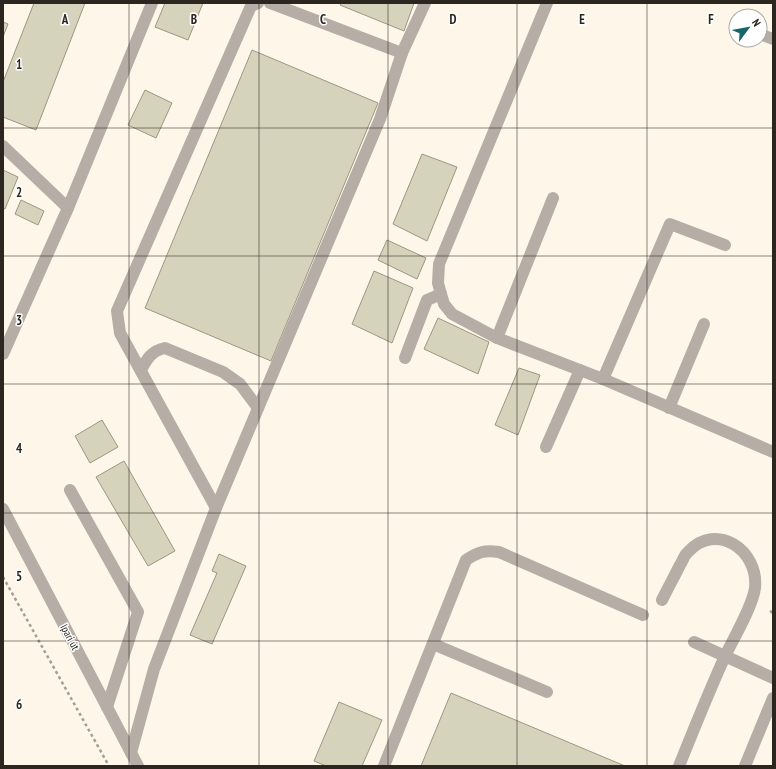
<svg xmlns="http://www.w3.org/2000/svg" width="776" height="769" font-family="'PT Sans Narrow',sans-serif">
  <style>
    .building { fill: #d6d3bd; stroke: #9a9782 }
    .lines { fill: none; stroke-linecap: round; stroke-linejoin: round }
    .path { stroke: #a59e94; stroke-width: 2.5; stroke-dasharray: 3 3; stroke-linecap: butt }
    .minor { stroke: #b7ada7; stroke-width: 12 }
    .grid { fill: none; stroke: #2b261f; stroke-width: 1; stroke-opacity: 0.55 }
    .labels { text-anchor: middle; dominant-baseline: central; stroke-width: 3; stroke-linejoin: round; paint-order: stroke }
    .street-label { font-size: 11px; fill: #2b261f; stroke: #fff }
    .grid-label { font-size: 13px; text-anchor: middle; font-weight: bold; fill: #2b261f; stroke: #fff; stroke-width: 3; stroke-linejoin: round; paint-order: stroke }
  </style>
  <rect width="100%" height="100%" fill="#fff6ea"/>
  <g class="building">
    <polygon points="34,3 85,3 36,130 3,117 3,82"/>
    <polygon points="165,3 203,3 188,40 155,27"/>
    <polygon points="341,3 414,3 404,31 340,5"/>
    <polygon points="3,22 8,24 3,37"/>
    <polygon points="252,50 378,103 271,361 145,308"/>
    <polygon points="145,90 172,103 156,138 128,125"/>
    <polygon points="422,154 457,167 427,241 393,224"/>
    <polygon points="3,170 18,177 5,209 3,208"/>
    <polygon points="21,200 44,211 38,225 15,214"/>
    <polygon points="387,240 426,258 417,279 378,260"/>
    <polygon points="374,271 413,288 392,343 352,324"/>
    <polygon points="438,318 489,342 478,374 424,349"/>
    <polygon points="519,368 540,375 518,435 495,425"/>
    <polygon points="102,420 118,447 90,463 75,436"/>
    <polygon points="124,461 175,551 148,566 96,477"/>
    <polygon points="219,554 246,566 212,644 190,635 217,573 212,571"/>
    <polygon points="451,693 625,766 421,766"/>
    <polygon points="339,702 382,720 362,766 326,766 314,761"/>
  </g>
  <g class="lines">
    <g class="path">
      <polyline points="3,577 109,766"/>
      <polyline points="770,611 773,613"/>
    </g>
    <g class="minor">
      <polyline points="547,3 439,264 438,283 441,294 444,304 452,314 497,338 603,379 773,452"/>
      <polyline points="765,36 773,39"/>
      <polyline points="402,53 425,3"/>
      <polyline points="3,146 68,208"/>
      <polyline points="497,338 553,198"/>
      <polyline points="3,354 68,208 152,3"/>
      <polyline points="405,358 427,300 441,294"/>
      <path d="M141,370C147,359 151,351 165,348L223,372L240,384L258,408"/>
      <polyline points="603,379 670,224 725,245"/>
      <polyline points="669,408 704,324"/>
      <polyline points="546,447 580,370"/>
      <polyline points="70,490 138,612 107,707"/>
      <polyline points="216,508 120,333 117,311 251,6 258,3"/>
      <polyline points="3,509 138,766"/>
      <path d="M662,600C668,588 674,577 680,565C683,561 684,555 688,552C716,521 759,550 755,588C753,605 734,638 726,654C709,691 694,729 679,766"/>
      <polyline points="694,642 773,678"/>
      <polyline points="433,644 547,692"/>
      <polyline points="131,753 154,669 216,508 380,119 402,53 270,3"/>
      <path d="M384,766L466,560C478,552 484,550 499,552L643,615"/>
      <polyline points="745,766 773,698"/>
    </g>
  </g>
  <path class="grid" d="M129,3V766M259,3V766M388,3V766M517,3V766M647,3V766M3,128H773M3,256H773M3,384H773M3,513H773M3,641H773"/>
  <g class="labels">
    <g class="street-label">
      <text transform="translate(70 637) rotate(62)">Ipari út</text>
    </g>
  </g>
  <g class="grid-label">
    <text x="65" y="24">A</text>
    <text x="194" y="24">B</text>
    <text x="323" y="24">C</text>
    <text x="453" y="24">D</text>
    <text x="582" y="24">E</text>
    <text x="711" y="24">F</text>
    <text x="19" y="69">1</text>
    <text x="19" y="197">2</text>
    <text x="19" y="325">3</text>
    <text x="19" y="453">4</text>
    <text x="19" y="581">5</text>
    <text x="19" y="709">6</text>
  </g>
  <rect width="776" height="769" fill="none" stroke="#2b261f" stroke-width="8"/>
  <g transform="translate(748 28) rotate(58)"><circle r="19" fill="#ffffff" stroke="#aaa8a5"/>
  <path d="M0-3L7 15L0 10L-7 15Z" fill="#176667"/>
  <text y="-6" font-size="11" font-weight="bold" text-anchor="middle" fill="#2b261f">N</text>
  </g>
</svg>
